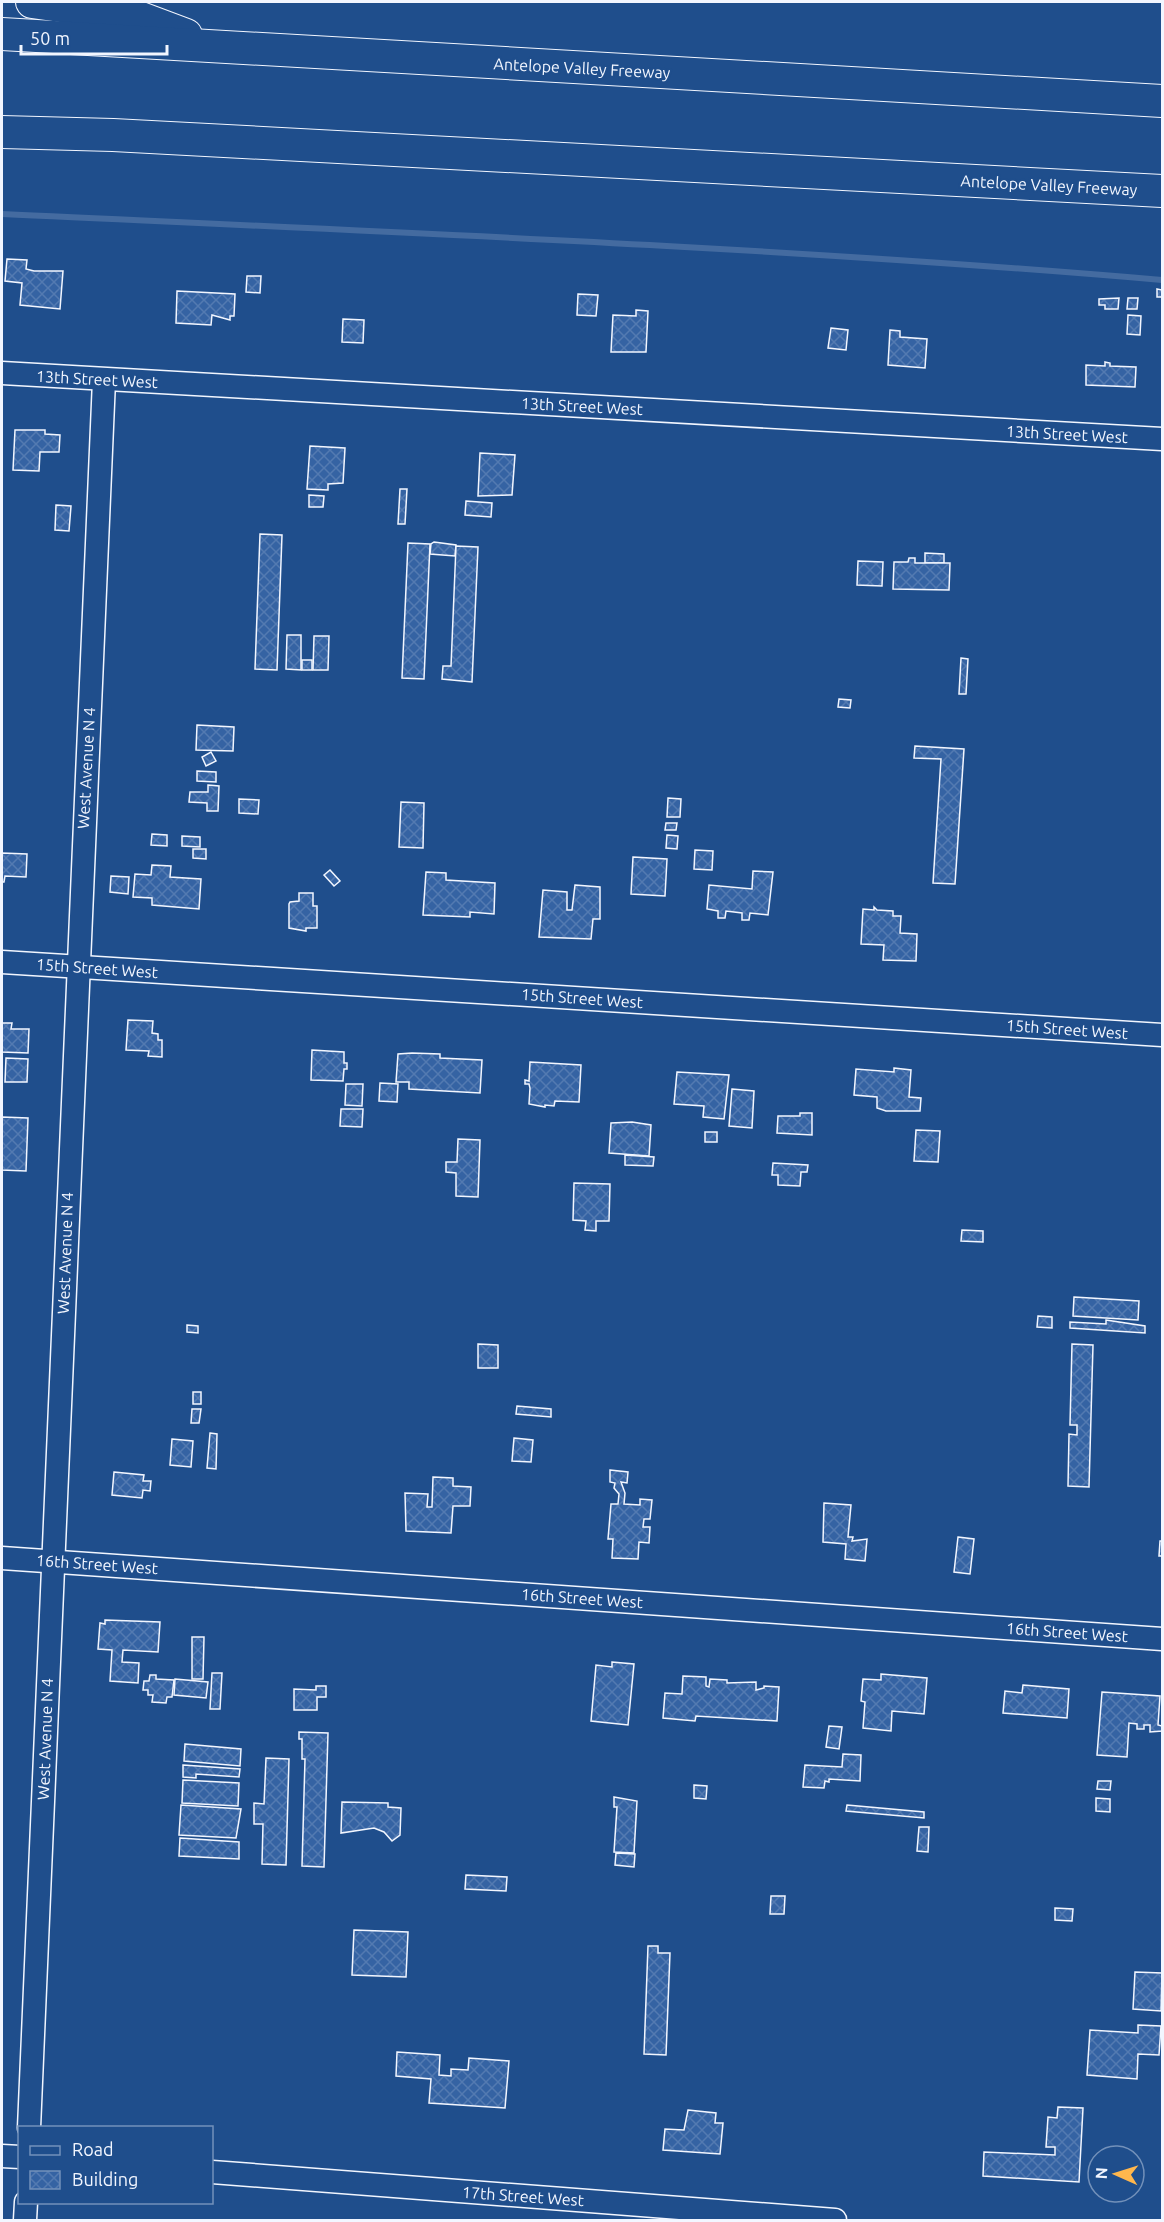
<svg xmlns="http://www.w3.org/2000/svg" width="1164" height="2222" font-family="Ubuntu,sans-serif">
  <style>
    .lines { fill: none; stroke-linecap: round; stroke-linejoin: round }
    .stream { stroke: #446ba0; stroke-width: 6 }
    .building { fill: url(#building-cross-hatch); stroke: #f2f6ff; stroke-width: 1.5 }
    .minor-casing { stroke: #f2f6ff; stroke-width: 25 }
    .highway-casing { stroke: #f2f6ff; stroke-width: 34 }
    .minor { stroke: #1f4e8c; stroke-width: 22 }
    .highway { stroke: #1f4e8c; stroke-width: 32 }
    .labels { text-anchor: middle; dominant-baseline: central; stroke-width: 4.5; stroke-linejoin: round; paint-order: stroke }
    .street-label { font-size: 16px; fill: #f2f6ff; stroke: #1f4e8c }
  </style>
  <defs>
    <pattern id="building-cross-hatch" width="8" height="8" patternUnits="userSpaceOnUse" patternTransform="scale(1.5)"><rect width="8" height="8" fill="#3563a3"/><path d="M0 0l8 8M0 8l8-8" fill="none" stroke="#537ab1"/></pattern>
  </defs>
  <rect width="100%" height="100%" fill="#1f4e8c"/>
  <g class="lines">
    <path class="stream" d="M2,214C388,232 776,247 1162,280"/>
  </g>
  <g class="building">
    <polygon points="7,259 27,260 26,269 34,271 63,271 60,309 20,305 22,283 5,281"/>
    <polygon points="247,276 261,276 260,293 246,292"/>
    <polygon points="1157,289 1162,290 1162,297 1157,297"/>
    <polygon points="177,291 235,294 234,316 230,316 230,320 212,315 211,325 176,323"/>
    <polygon points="578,294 598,295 596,316 577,315"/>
    <polygon points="1119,298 1118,309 1105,309 1105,305 1099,305 1099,299"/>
    <polygon points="1128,298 1138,298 1137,309 1127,309"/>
    <polygon points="636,310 648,311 646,352 611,352 613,315 636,316"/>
    <polygon points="1128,315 1141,316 1140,335 1127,334"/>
    <polygon points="343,319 364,320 363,343 342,342"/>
    <polygon points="831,328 848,330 846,350 828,348"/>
    <polygon points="890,330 900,331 900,337 927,339 925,368 888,365"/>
    <polygon points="1105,362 1110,363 1110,366 1136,367 1135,387 1086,385 1086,365 1105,366"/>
    <polygon points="15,430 45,430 45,434 60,435 59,452 40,452 39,471 13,470"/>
    <polygon points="310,446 345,448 343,483 328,484 328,490 307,489"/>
    <polygon points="480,453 515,455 512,495 478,496"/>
    <polygon points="400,489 407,489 405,524 398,524"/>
    <polygon points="309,495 324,496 323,507 309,507"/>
    <polygon points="466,501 492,503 491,517 465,515"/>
    <polygon points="56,505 71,506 69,531 55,530"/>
    <polygon points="260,534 282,535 277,670 255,669"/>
    <polygon points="434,542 456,545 455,556 430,554 431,544"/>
    <polygon points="408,543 430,544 424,679 402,678"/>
    <polygon points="456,546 478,547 472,682 442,679 443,666 451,666"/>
    <polygon points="925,553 944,554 944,563 925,563"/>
    <polygon points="909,558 915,558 915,563 950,563 949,590 893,589 894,562 908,562"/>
    <polygon points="858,561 883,562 882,586 857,585"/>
    <polygon points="287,635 301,635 301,670 286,669"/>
    <polygon points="314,636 329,636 328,670 313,670"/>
    <polygon points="961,658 968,659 966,694 959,694"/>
    <rect x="302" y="660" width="10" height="10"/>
    <polygon points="839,699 851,700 850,708 838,707"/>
    <polygon points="197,725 234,727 233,751 196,750"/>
    <polygon points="915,746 964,749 955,884 933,883 941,759 914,758"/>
    <polygon points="211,752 216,761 206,766 202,757"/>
    <polygon points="197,771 216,772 216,782 197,781"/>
    <polygon points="208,785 219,786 218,811 207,811 207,803 189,802 190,792 208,792"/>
    <polygon points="668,798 681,799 680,817 667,817"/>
    <polygon points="239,799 259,800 258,814 239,813"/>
    <polygon points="401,802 424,803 423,848 399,847"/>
    <polygon points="666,823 677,823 676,830 665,830"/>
    <polygon points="152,834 167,835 167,846 151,845"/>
    <polygon points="667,835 678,836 677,849 666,848"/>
    <polygon points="182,836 200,837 200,847 182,846"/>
    <polygon points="193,849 206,849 206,859 193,858"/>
    <polygon points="695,850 713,851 712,870 694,869"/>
    <polygon points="2,853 27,854 26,877 5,876 4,882 2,882"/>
    <polygon points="633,857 667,859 665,896 631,894"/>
    <polygon points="152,865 171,866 170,877 201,879 199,909 152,905 152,898 133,897 135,874 151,875"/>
    <polygon points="330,870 340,881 334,886 324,875"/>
    <polygon points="753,871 773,872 768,915 750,913 749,920 742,920 742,913 726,911 725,918 718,918 718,911 707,909 709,885 752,889"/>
    <polygon points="426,872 446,873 446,880 495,883 494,914 470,912 470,917 423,915"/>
    <polygon points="111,876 129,877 128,894 110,892"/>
    <polygon points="575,885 600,887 600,919 593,919 591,939 539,937 543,890 567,892 567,910 572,910"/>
    <polygon points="299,893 313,893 313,906 317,906 317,928 306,928 306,931 289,928 289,904 290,902 299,901"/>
    <polygon points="874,907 877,910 893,911 893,916 901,916 900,933 917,934 916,961 883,960 884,945 861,944 863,909 874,910"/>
    <polygon points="128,1020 153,1021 152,1033 158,1034 158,1040 162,1040 162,1057 148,1056 149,1051 126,1050"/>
    <polygon points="2,1023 12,1023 11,1029 29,1029 28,1053 2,1052"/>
    <polygon points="312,1050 344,1052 344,1063 347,1063 347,1069 344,1069 343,1081 311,1080"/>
    <polygon points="412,1053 440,1054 440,1058 482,1060 480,1093 409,1089 409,1082 396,1082 398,1054"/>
    <polygon points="6,1058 28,1059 27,1082 5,1082"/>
    <polygon points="530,1062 581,1065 579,1102 555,1101 554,1106 545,1105 545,1107 529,1104 530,1088 529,1084 525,1084 525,1080 529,1081"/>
    <polygon points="894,1068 911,1070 909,1097 921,1098 920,1111 886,1111 877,1108 877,1097 854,1095 856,1069 894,1072"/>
    <polygon points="677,1072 729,1075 724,1119 703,1117 704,1106 674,1104"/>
    <polygon points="380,1083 398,1084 397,1102 379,1101"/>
    <polygon points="346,1084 363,1084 362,1106 345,1105"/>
    <polygon points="732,1089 754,1091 752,1128 729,1126"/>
    <polygon points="341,1109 363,1109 362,1127 340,1126"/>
    <polygon points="800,1113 812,1113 812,1135 777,1133 778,1116 800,1116"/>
    <polygon points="2,1117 28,1118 26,1171 2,1170"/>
    <polygon points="632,1122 651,1125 649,1156 609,1153 611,1123"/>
    <polygon points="916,1130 940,1131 938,1162 914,1161"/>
    <rect x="705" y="1132" width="12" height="10"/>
    <polygon points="458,1139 480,1140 478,1197 456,1196 456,1173 446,1172 446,1162 457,1162"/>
    <polygon points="625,1155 654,1157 653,1166 625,1165"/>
    <polygon points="773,1163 808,1165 807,1172 801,1172 800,1186 778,1185 778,1175 772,1175"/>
    <polygon points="574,1183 610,1184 609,1221 596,1221 596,1231 585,1230 586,1221 573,1220"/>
    <polygon points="962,1230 983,1231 983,1242 961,1241"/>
    <polygon points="1074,1297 1139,1301 1138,1320 1073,1316"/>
    <polygon points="1038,1316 1052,1317 1052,1328 1037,1327"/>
    <polygon points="1106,1320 1145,1326 1145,1333 1070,1328 1070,1322 1106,1324"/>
    <polygon points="187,1325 198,1326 198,1333 187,1332"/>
    <polygon points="478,1344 498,1345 498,1368 478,1368"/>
    <polygon points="1072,1344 1093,1345 1089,1487 1068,1486 1069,1434 1077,1435 1077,1425 1070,1425"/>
    <rect x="193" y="1392" width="8" height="12"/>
    <polygon points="517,1406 551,1409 551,1417 516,1414"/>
    <polygon points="192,1409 201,1409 199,1423 191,1423"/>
    <polygon points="210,1433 217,1434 216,1469 207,1468"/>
    <polygon points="514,1438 533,1440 531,1462 512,1461"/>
    <polygon points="172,1439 193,1441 191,1467 170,1465"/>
    <polygon points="610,1470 628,1472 627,1483 621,1482 625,1493 624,1504 640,1505 640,1499 652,1500 650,1519 644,1519 643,1527 650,1527 649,1543 639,1542 638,1559 612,1558 613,1539 608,1539 611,1504 618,1504 619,1494 614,1488 615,1483 610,1482"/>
    <polygon points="114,1472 144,1475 143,1481 151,1481 150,1491 143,1490 142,1498 112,1495"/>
    <polygon points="433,1477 453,1478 453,1486 471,1487 470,1506 453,1506 451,1533 406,1531 405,1493 428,1494 427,1507 432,1507"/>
    <polygon points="824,1503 851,1505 848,1537 853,1537 852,1541 867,1539 865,1561 845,1559 846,1544 823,1542"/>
    <polygon points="958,1537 974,1539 970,1574 954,1572"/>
    <polygon points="1160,1541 1162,1541 1162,1556 1159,1556"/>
    <polygon points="105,1620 160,1622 158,1652 123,1650 122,1662 139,1663 138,1683 110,1681 112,1650 98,1649 100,1623 105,1624"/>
    <polygon points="192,1637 204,1637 203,1679 192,1679"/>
    <polygon points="612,1662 634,1664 628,1725 591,1721 596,1665 612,1667"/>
    <polygon points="212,1673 222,1673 220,1709 210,1709"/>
    <polygon points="881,1674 927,1678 924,1714 892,1711 891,1731 863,1728 865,1702 861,1701 863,1679 881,1680"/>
    <polygon points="150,1675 156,1675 156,1679 174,1680 172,1697 167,1697 166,1703 152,1702 153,1695 148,1695 148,1690 143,1690 144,1681 149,1681"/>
    <polygon points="683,1676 706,1677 706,1686 709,1687 710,1679 727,1680 727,1683 756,1682 756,1690 764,1688 764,1686 779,1687 777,1721 696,1716 695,1721 663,1718 665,1693 682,1694"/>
    <polygon points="175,1679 208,1682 206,1698 174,1695"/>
    <polygon points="1023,1685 1069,1689 1067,1718 1003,1713 1005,1691 1022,1693"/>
    <polygon points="316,1686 326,1686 326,1697 317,1697 317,1710 294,1710 294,1689 316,1690"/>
    <polygon points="1102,1692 1160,1696 1158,1725 1162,1726 1162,1731 1150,1732 1150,1725 1144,1725 1144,1729 1137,1729 1137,1724 1129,1723 1127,1757 1097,1755"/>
    <polygon points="829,1726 842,1727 839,1749 826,1747"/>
    <polygon points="299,1732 328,1733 324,1867 302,1866 305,1759 302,1759 302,1739 299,1739"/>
    <polygon points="185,1744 241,1749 240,1766 184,1761"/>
    <polygon points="843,1754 861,1755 860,1781 829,1779 829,1782 825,1781 824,1788 803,1787 805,1765 842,1767"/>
    <polygon points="266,1758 289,1759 286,1865 262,1864 263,1824 254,1824 254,1803 264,1804"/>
    <polygon points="183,1765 240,1769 239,1777 196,1774 196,1778 183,1777"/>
    <polygon points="183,1780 239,1783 238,1806 182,1803"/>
    <polygon points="1098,1781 1111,1781 1110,1790 1097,1789"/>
    <polygon points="694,1785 707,1786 706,1799 694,1798"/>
    <polygon points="614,1797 637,1801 634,1853 614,1852 617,1807 614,1807"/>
    <polygon points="1096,1798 1110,1799 1110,1812 1096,1811"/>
    <polygon points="342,1802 388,1803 388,1807 401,1808 400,1835 392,1841 384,1832 374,1828 341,1833"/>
    <polygon points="181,1805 241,1809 236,1838 179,1835"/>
    <polygon points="847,1805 924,1812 924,1818 846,1811"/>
    <polygon points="919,1827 929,1827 928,1852 917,1851"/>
    <polygon points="180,1838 239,1842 239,1859 179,1856"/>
    <polygon points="616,1853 635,1854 634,1867 615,1865"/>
    <polygon points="466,1875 507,1877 506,1891 465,1889"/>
    <polygon points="771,1896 785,1896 784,1914 770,1914"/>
    <polygon points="1055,1908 1073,1909 1072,1921 1055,1920"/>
    <polygon points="354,1930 408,1932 406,1977 352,1975"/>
    <polygon points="648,1946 658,1946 658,1953 670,1953 666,2055 644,2054"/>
    <polygon points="1135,1972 1162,1973 1161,2011 1133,2009"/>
    <polygon points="1138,2025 1161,2026 1159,2055 1138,2054 1137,2079 1087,2075 1090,2030 1138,2033"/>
    <polygon points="397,2052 440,2055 439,2075 451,2076 451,2069 468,2070 469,2058 509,2061 505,2108 429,2103 431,2079 396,2076"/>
    <polygon points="1058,2107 1083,2108 1079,2182 983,2176 984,2152 1055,2155 1055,2147 1046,2147 1048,2117 1057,2118"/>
    <polygon points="688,2110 716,2113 715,2123 723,2123 720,2154 663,2150 665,2129 684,2130"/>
  </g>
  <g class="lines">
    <defs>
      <g id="minor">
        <polyline points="2,373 1162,439"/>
        <polyline points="2,962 1162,1035"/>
        <polyline points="2,1558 1162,1639"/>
        <polyline points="29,2128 104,380"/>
        <polyline points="2,2156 20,2157"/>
        <polyline points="212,2172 835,2220"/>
        <polyline points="25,2220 26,2202"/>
      </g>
      <g id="highway">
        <polyline points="32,2 138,17 186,35"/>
        <polyline points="2,34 1162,101"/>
        <polyline points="2,132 113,135 1162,191"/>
      </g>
    </defs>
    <use href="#minor" class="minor-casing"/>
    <use href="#highway" class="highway-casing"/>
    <use href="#minor" class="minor"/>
    <use href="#highway" class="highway"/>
  </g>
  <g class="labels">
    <g class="street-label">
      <text transform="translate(582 68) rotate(3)">Antelope Valley Freeway</text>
      <text transform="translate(1049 185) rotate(3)">Antelope Valley Freeway</text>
      <text transform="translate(97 379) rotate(3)">13th Street West</text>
      <text transform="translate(582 406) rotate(3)">13th Street West</text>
      <text transform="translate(1067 434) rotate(3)">13th Street West</text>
      <text transform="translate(86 768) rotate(-87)">West Avenue N 4</text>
      <text transform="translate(97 968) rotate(4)">15th Street West</text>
      <text transform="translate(582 998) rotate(4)">15th Street West</text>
      <text transform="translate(1067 1029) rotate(4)">15th Street West</text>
      <text transform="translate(65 1253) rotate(-88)">West Avenue N 4</text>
      <text transform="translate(97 1564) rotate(4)">16th Street West</text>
      <text transform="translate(582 1598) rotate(4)">16th Street West</text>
      <text transform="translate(1067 1632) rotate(4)">16th Street West</text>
      <text transform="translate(45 1739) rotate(-88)">West Avenue N 4</text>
      <text transform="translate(523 2196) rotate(4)">17th Street West</text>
    </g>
  </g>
  <rect width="1164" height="2222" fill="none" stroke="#f2f6ff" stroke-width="6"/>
  <rect x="18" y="2126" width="195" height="78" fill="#1f4e8c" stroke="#7391ba" stroke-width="1.5"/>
  <rect x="30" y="2146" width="30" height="9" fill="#1f4e8c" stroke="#7391ba" stroke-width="1.5"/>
  <text x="72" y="2156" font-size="18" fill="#f2f6ff">Road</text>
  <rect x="30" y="2171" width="30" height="18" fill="url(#building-cross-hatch)" stroke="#7391ba" stroke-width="1.5"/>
  <text x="72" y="2186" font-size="18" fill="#f2f6ff">Building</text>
  <g transform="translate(1116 2174) rotate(273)"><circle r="28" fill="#1f4e8c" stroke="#7391ba" stroke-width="1.5"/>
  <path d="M0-4.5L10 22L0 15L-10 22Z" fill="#ffb74d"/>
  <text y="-9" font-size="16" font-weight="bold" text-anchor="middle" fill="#f2f6ff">N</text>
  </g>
  <path d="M21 45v9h146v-9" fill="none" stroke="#f2f6ff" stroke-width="3"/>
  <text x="30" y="45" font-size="18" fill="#f2f6ff" stroke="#1f4e8c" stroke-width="4.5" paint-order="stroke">50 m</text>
</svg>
